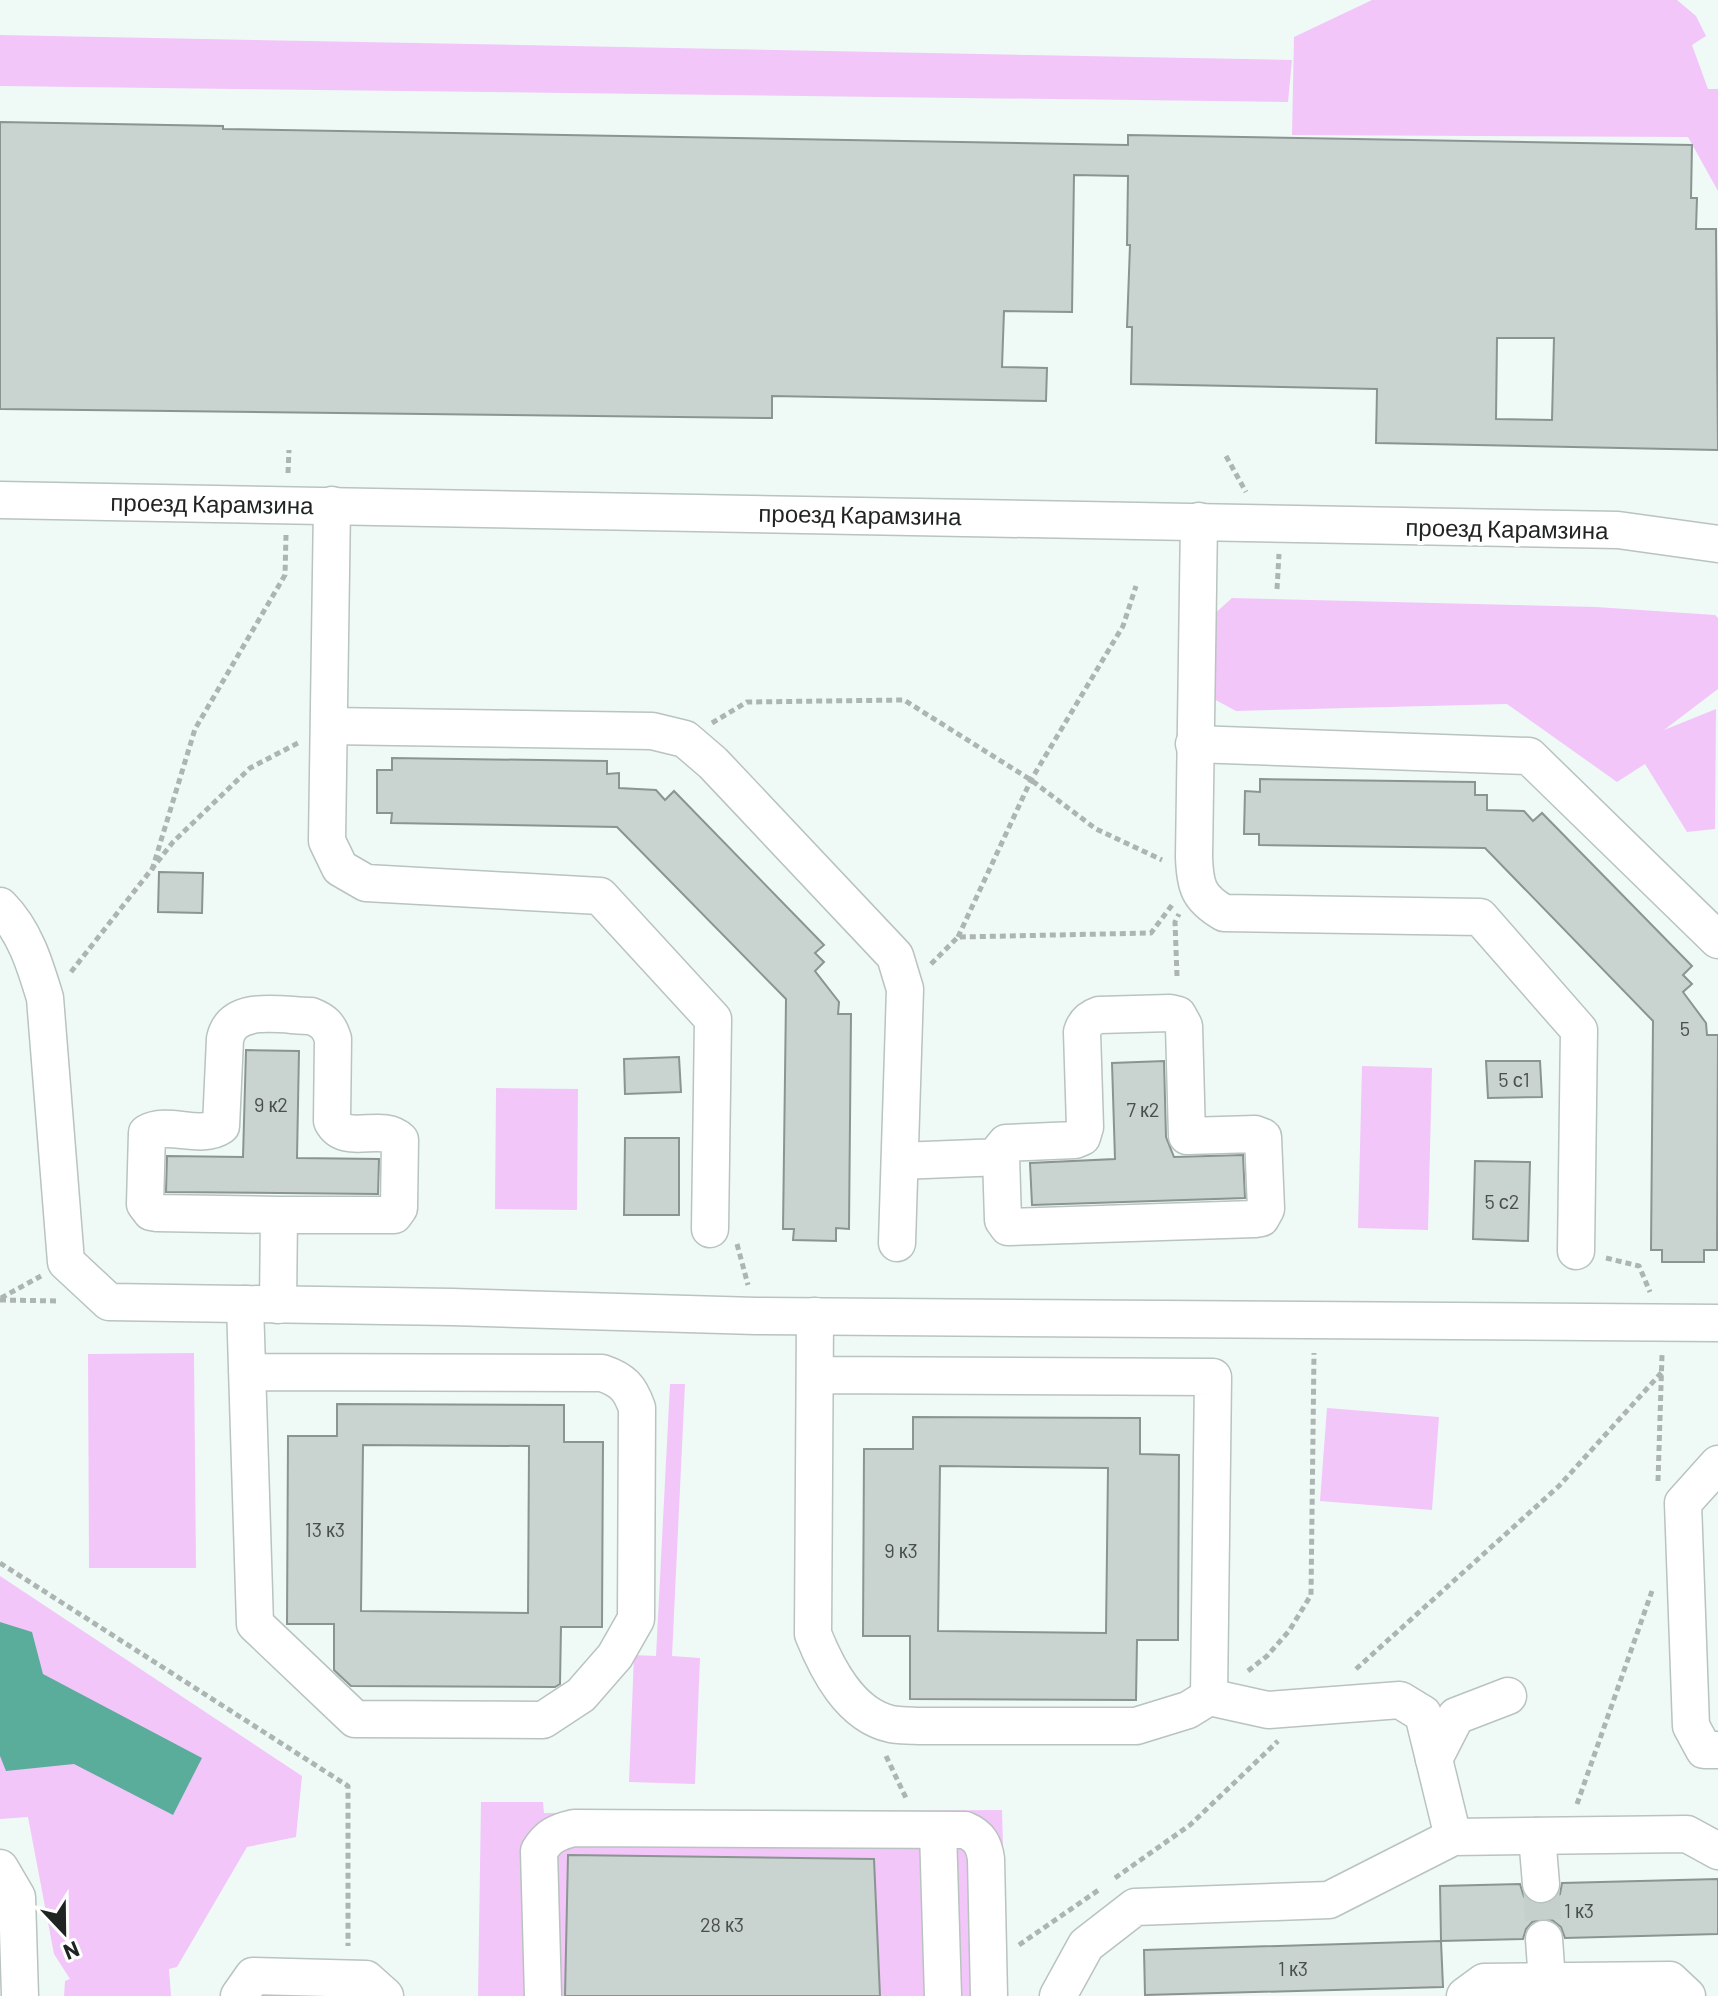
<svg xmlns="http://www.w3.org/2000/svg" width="1718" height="1996" font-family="Barlow,sans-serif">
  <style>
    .green { fill: #f2c6f9 }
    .water { fill: #5bad9b }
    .building { fill: #c9d3d0; stroke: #8a9491; stroke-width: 2; fill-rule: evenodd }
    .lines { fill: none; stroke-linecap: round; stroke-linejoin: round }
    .minor-tunnel { stroke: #c5cfcc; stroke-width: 36; stroke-dasharray: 36 18; stroke-linecap: butt }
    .minor-casing { stroke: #b9c3c0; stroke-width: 39 }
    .path { stroke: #adb5b3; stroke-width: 5; stroke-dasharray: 6 4; stroke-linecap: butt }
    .minor { stroke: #fff; stroke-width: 36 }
    .labels { text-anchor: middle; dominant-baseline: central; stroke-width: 8; stroke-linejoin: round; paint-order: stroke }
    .number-label { font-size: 20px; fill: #4a4f4e }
    .street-label { font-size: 24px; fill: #1f2322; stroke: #fff }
  </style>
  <rect width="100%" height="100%" fill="#effaf7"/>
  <g class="green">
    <polygon points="1372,0 1677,0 1696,16 1706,36 1692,45 1708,89 1718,89 1718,191 1688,137 1292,135 1294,37"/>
    <polygon points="0,35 1292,60 1288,102 0,86"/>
    <polygon points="1232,598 1596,607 1715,615 1718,618 1718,689 1664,730 1716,709 1715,829 1687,832 1645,764 1617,782 1507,704 1236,711 1210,697 1212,616"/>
    <polygon points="1362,1066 1432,1068 1428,1230 1358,1228"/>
    <polygon points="496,1088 578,1089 577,1210 495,1209"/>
    <polygon points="194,1353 196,1568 89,1568 88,1354"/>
    <polygon points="670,1384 685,1384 672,1656 700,1658 695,1784 629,1782 634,1655 656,1656"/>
    <polygon points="1327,1408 1439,1417 1432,1510 1320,1501"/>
    <polygon points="0,1576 302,1776 296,1837 247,1847 177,1967 169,1969 171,1996 64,1996 65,1981 70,1979 54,1954 28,1817 0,1819"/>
    <polygon points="481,1802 543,1802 544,1813 1002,1810 1007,1996 478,1996"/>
  </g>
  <polygon class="water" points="0,1622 32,1632 43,1674 202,1758 173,1815 74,1764 6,1771 0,1756"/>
  <g class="building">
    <path d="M0,122L223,126V129L1128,145V135L1692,145L1691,198H1697L1696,229H1716L1718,450L1376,443L1377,389L1131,384L1132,327H1127L1130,245H1127L1128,176L1074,175L1072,312L1004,311L1002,367L1047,368L1046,401L772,396V418L0,409ZM1497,338H1554L1552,420L1496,419Z"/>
    <polygon points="392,758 607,761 607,774 619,773 619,788 656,790 665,800 674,791 824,945 815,953 824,962 815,971 839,1002 838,1014 851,1014 849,1229 836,1228 836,1241 793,1240 794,1229 783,1229 786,999 617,827 391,823 392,813 377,813 377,770 392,770"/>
    <polygon points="1260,779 1475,782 1475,795 1487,795 1487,810 1524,811 1533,821 1542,813 1692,966 1683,975 1692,984 1683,992 1706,1023 1707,1035 1718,1035 1717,1250 1704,1250 1704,1262 1662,1262 1662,1250 1651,1250 1653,1021 1485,848 1259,845 1259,834 1244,834 1245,791 1260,792"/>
    <polygon points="159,872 203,873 202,913 158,912"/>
    <polygon points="246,1050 299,1051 297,1158 379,1159 378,1194 166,1192 167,1156 243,1157"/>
    <polygon points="679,1057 681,1092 625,1094 624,1059"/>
    <polygon points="1164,1061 1166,1137 1174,1157 1243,1155 1245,1198 1032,1205 1030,1163 1115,1159 1112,1063"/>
    <polygon points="1486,1061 1540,1061 1542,1097 1488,1098"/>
    <polygon points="625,1138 679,1138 679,1215 624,1215"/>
    <polygon points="1475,1161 1530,1162 1528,1241 1473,1239"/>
    <path d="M337,1404L564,1405V1442H603L602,1627H561L560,1684L555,1687L351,1686L334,1670V1624H287L288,1436H337ZM363,1445L529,1446L528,1613L361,1611Z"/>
    <path d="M913,1417L1140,1418V1454L1179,1455L1178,1640H1137L1136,1700L910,1699V1636H863L864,1449H913ZM940,1466L1108,1468L1106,1633L938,1631Z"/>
    <polygon points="568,1855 874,1859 880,1996 565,1996"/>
    <polygon points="1718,1879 1718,1934 1565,1938 1561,1927 1552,1920 1543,1918 1532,1922 1526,1929 1523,1939 1441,1941 1440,1886 1520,1884 1524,1897 1531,1903 1542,1905 1554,1901 1560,1894 1562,1883"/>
    <polygon points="1441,1941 1443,1987 1145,1995 1144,1950"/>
  </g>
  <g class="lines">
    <polyline class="minor-tunnel" points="1541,1884 1544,1939"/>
    <defs>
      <g id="minor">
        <polyline points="0,500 1618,530 1718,544"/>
        <polyline points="332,505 327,841 340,868 366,883 600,896 713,1019 710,1229"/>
        <path d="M1199,521L1194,857C1195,886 1198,898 1224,913L1480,917L1579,1030L1576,1251"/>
        <polyline points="330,726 652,731 685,739 713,763 895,956 905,989 897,1243"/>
        <polyline points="1194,744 1529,756 1718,940"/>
        <path d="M0,906C25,931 35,965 45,998L66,1262L109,1302L452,1307L756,1316L1718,1323"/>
        <path d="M900,1161L1001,1157L1003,1220L1008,1227L1255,1219L1261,1218L1266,1209L1263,1137L1255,1134L1187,1136L1184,1026L1178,1015L1170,1013L1099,1015C1090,1018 1085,1022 1082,1032L1085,1127L1082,1137L1075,1140L1006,1143L1001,1149V1157"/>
        <path d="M245,1304L255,1624L355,1719L543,1720L581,1695L615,1656L636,1619L637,1408C630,1388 623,1380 602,1373L247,1372"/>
        <path d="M278,1305L279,1215H394L399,1208L400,1140C382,1122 345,1147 332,1121L333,1039C329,1026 324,1021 311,1016C283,1016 233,1003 225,1039L221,1126C200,1140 168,1121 147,1133L145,1204L151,1212L157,1213L279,1215"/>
        <path d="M815,1375L1213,1377L1209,1697L1188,1710L1136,1726H917C909,1725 899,1726 891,1724C850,1715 827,1669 813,1634L815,1316"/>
        <polyline points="1718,1464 1683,1503 1691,1726 1704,1750 1718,1750"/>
        <polyline points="1209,1697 1268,1710 1400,1700 1423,1714 1453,1837"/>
        <polyline points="1434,1759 1456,1716 1508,1696"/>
        <polyline points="938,1831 943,1996"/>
        <polyline points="1537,1836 1541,1884"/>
        <polyline points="0,1868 17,1897 20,1996"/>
        <polyline points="1544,1939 1547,1981"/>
        <polyline points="239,1996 253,1976 366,1979 385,1996"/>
        <path d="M543,1996L539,1851C548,1836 557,1832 574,1828L965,1830C979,1836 984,1844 986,1859L989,1996"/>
        <polyline points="1058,1996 1086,1945 1135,1907 1329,1900 1453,1837 1687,1834 1718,1851"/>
        <polyline points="1465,1996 1484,1982 1670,1980 1687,1996"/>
      </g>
    </defs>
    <use href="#minor" class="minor-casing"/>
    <g class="path">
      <polyline points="1226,456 1246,492"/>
      <polyline points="288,473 289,450"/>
      <polyline points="1277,589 1279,554"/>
      <polyline points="712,723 747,702 904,700 1031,780 1096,829 1162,860"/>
      <polyline points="152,870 195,729 285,575 286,535"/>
      <polyline points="958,937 1031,780 1123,626 1136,586"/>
      <polyline points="931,964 958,937 1151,933 1172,905"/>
      <polyline points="71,972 173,842 250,768 298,743"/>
      <polyline points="1177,976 1175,922 1179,914"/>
      <polyline points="737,1244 748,1285"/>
      <polyline points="1606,1258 1639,1266 1650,1292"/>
      <polyline points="1,1298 41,1276"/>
      <polyline points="0,1300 59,1301"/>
      <polyline points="1658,1481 1662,1355"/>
      <polyline points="0,1563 348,1786 348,1946"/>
      <polyline points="1356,1669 1559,1486 1662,1372"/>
      <polyline points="1248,1671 1267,1656 1289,1631 1311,1595 1314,1353"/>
      <polyline points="886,1756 906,1798"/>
      <polyline points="1577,1804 1652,1591"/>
      <polyline points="1115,1878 1190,1825 1278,1741"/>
      <polyline points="1019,1945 1100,1889"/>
    </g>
    <use href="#minor" class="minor"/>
  </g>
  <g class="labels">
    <g class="number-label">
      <text x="1685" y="1028">5</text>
      <text x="1514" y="1079">5 с1</text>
      <text x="271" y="1104">9 к2</text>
      <text x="1143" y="1109">7 к2</text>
      <text x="1502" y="1201">5 с2</text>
      <text x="325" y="1529">13 к3</text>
      <text x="901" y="1550">9 к3</text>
      <text x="1579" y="1910">1 к3</text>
      <text x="722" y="1924">28 к3</text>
      <text x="1293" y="1968">1 к3</text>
    </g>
    <g class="street-label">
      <text transform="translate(212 503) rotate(1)">проезд Карамзина</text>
      <text transform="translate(860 514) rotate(1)">проезд Карамзина</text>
      <text transform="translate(1507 528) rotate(1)">проезд Карамзина</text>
    </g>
  </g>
  <g transform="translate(64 1932) rotate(158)" stroke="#ffffff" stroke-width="6" paint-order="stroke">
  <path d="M0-6L14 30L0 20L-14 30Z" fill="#1f2322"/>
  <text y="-12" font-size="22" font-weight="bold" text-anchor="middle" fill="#1f2322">N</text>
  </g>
</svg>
